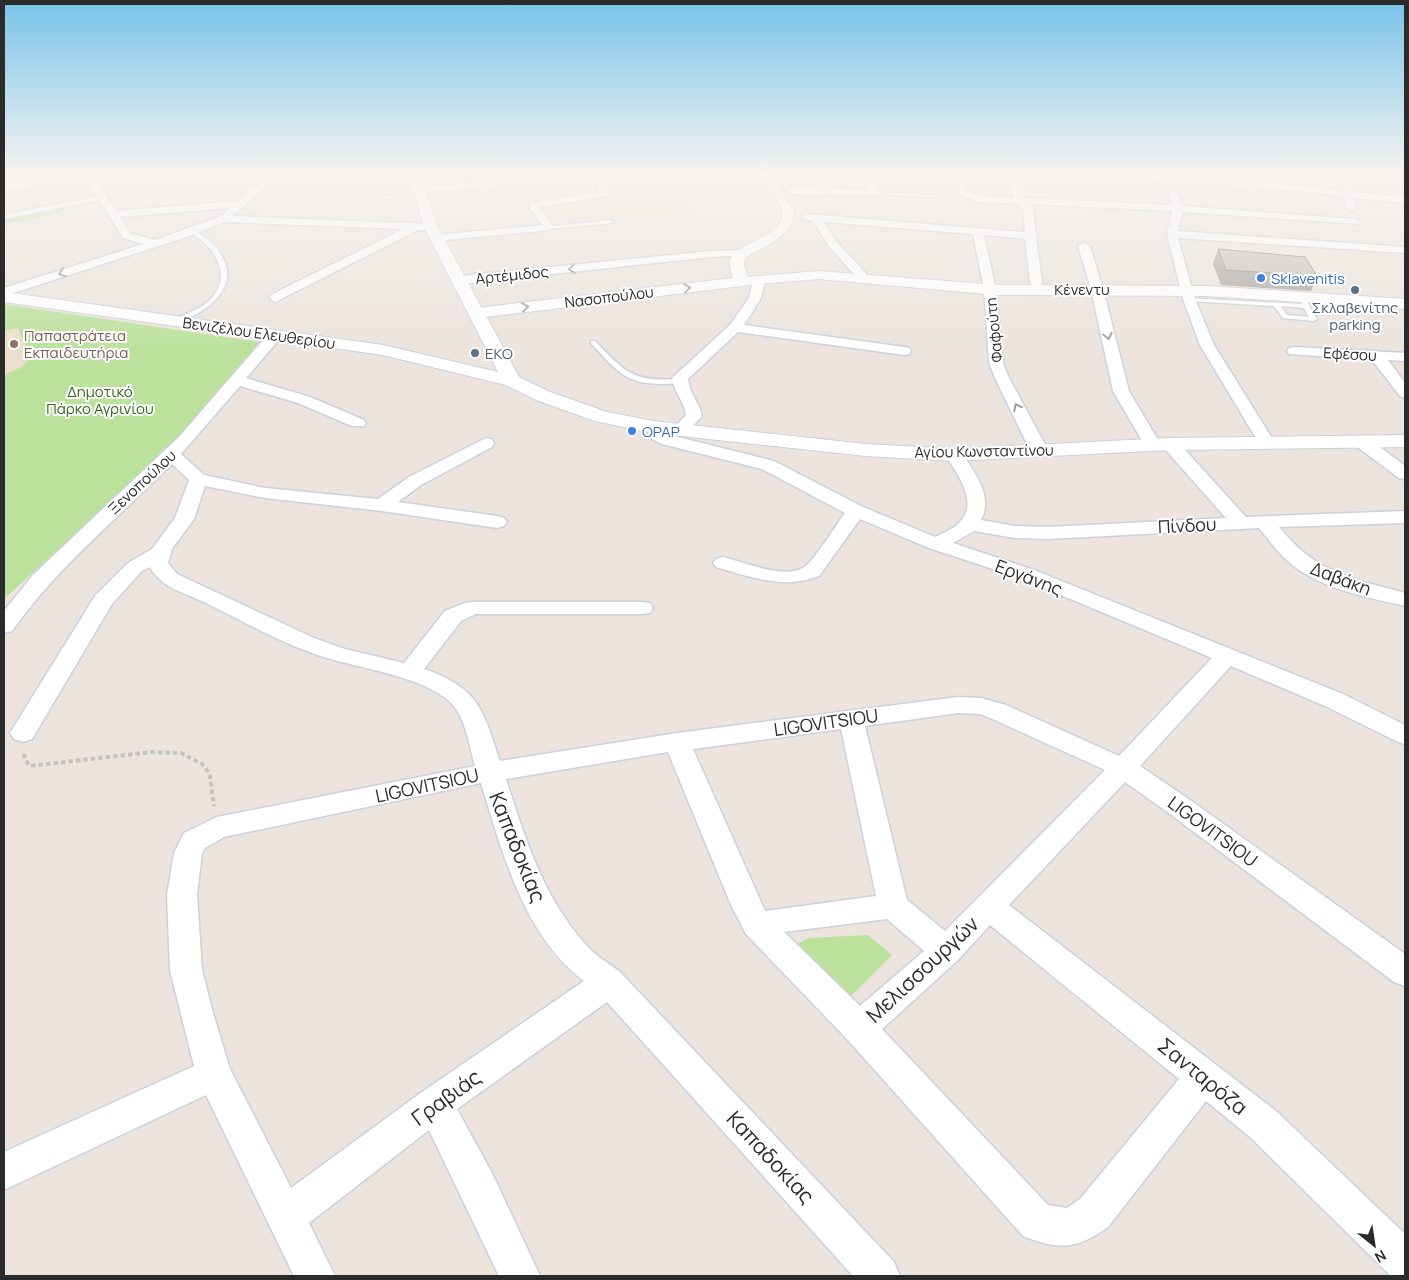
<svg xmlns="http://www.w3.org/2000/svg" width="1409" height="1280" font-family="Manrope,sans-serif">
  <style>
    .education { fill: #eddfce }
    .green { fill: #bbe19c }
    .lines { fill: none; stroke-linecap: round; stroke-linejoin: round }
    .service-casing { stroke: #ccd1dc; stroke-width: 3 }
    .pedestrian-casing { stroke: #ccd1dc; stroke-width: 3 }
    .minor-casing { stroke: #ccd1dc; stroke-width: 3 }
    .tertiary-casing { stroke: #ccd1dc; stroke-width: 2 }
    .secondary-casing { stroke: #ccd1dc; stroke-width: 2 }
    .path { stroke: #c4c4c4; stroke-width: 4; stroke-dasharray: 4.5 3; stroke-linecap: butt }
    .service { fill: #fff; fill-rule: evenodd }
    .pedestrian { fill: #fff; fill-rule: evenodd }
    .minor { fill: #fff; fill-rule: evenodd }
    .tertiary { fill: #fff; fill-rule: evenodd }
    .secondary { fill: #fff; fill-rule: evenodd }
    .wall { fill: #a9a49f }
    .building { fill: #c5bfb9; stroke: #8a8682 }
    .oneway { stroke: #a0a0a0 }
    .shop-dot { fill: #3f7fe0; stroke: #fff; stroke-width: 2 }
    .service-dot { fill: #5c6f8a; stroke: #fff; stroke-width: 2 }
    .education-dot { fill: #8d6e63; stroke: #fff; stroke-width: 2 }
    .labels { text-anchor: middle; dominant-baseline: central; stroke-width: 4; stroke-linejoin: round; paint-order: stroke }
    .far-street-label { font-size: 15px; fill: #2b2b2b; stroke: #fff }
    .far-shop-label { font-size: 15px; fill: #366cbe; stroke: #fff; text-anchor: start }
    .far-service-label { font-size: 15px; fill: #4e5e75; stroke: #fff }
    .far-education-label { font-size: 15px; fill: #785e54; stroke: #fff; text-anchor: start }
    .far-park-label { font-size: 15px; fill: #35661d; stroke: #fff }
    .street-label { font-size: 18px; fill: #2b2b2b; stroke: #fff }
    .near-street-label { font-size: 21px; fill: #2b2b2b; stroke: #fff }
  </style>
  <rect width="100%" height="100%" fill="#ece4dd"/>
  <g class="education">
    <polygon points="681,195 695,213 557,226 545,206"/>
    <polygon points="18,328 30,357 28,362 22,367 4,375 4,331"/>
  </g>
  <g class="green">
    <polygon points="65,207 62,212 25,221 4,223 4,219 49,208"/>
    <path d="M4,304L266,343L160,456L4,599V375C14,370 25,368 30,357L18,328L4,331Z"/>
    <polygon points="868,935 892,955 846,1001 796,950 799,943 809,938"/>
  </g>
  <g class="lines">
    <defs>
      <g id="service">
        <polygon points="419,189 421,191 359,196 357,195"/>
        <polygon points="873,192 933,195 935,196 933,197 875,194"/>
        <polygon points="611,220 613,223 549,229 546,227"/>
        <path d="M190,231C198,231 207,238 213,244C248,281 212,311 176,323L173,321L174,320C186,314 201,309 211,299C233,274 214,246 190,233Z"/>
        <path d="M1187,298L1302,304L1300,300L1303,298L1306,300L1317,319L1314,321L1283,318L1274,306L1189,301L1186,299ZM1281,306L1304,308L1309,317L1287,315Z"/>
        <path d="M591,341H595C626,373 633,382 679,379L683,381L679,383C631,387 622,378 591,343Z"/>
      </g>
      <polygon id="pedestrian" points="103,195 107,197 106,199 4,219 4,215"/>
      <g id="minor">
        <path d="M75,172C96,169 106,195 116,211L237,201L272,172H314L310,175L277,177L232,216L431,224L436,227L431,230H418L275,302L269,298L271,295L403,229L224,222L196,234L4,296V288L143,244L123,238L87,180ZM230,208L219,217L155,240L131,234L120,217Z"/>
        <polygon points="598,172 602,174 610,194 608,196 539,207 554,227 549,230 437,241 431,238 437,235 542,225 529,207 531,203 599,192 594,177 419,193 414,190 419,187"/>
        <polygon points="860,172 868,172 880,193 878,195 791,194 786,191 791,188 869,190"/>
        <polygon points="951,172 960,172 968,192 980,196 1015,198 999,172 1008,172 1025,198 1171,205 1168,194 1173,191 1178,194 1181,206 1355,219 1360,222 1359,224 1183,212 1178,231 1405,247 1405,253 1178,238 1195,299 1214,345 1275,443 1273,447 1261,447 1259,443 1200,345 1183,299 1167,234 1172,211 1030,204 1033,209 1036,234 1037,236 1036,238 1043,289 1041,292 1037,293 1031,289 1025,239 984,235 996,289 1003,362 1008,376 1048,450 1045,454 1033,454 1030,450 994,376 989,362 984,289 973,234 824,222 836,241 870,278 864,282 860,281 828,245 813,221 802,219 801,217 806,214 1025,232 1023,209 1019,204 979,202 961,196"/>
        <polygon points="1046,172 1088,172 1264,182 1343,191 1343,177 1306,175 1301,172 1352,172 1353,192 1405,197 1405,203 1354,198 1357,208 1352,211 1347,208 1344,196 1264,188 1051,175"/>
        <polygon points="1084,243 1090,246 1103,289 1129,391 1161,445 1159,449 1147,449 1113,391 1091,289 1078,246"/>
        <polygon points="743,250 749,253 747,255 711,257 460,284 454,280 460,276 711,251"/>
        <path d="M759,276L765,280L761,298L744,325L904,347L909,348L911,351L909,354L904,355L738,332L688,379C689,393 699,401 702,416L686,433H674L672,430L686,415C684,401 674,392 672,378L730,325L749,298L753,280Z"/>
        <path d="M276,331L283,335L246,378L310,397L364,420L366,423L364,426H352L298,403L240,386L181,454L204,475L265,488L378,499L409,477L486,438L492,439L494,443L492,447L421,485L398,502L497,516L504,518L507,522L504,526L497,528L382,511L265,498L205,486L194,519L172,549L168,563L177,574L314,638L345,649L404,663L445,611L465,603L473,602H642L650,603L653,608L650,613L642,614H476L461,621L424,669C479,688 483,710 500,761L677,733L958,697L981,698L1006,705L1119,756L1212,658L1020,578L929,548L860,519L819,576C783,590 751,577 716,567L713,563L716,559L723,557C744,562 783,579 803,568C812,564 837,524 845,513L762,469L662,444L652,439L645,427L647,424H659L664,432L674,436L774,461L863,507L935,537C943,533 953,529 959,523C980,504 957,472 945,455L948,451L954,450L960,451C974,471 994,496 981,520L1015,526L1048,527L1226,518L1164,448L1162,444L1164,440H1176L1246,517L1405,511V523L1279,527C1317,574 1350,578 1405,593V606C1367,597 1321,589 1290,563C1278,553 1269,540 1259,528L1048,539L1015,538L974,531L953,543L1034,570L1343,694L1405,725V744L1396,741L1325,706L1231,666L1140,766L1190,800L1405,954V986L1394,982L1170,814L1125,782L1009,905L1276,1111L1405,1234V1276H1391L1250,1137L1206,1101L1108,1227C1076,1250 1058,1250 1023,1236L847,1039L746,934L731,905L668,752L506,779C526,841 545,904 593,952C601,959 611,965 620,972L894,1262L900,1276H853L607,1002L457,1109L493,1175L540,1276H499L429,1130L309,1223L335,1276H294L206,1095L4,1190V1152L194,1066L170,970L167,895L174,853L184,833L217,817L475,766C469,746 466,718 451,703C422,674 351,668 312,653C275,640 241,620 206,603C186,593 161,588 150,567L142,571L112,604L32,739L23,742L14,739L10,733L95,596L128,563L152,549L175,518L189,480L172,464C117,519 57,567 12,631L4,633V611L33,575L179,437L257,347L271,332ZM958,713L980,714L988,717L1105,770L945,931L907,900L865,726ZM841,729L876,896L765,911L693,749ZM481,783C502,852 524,936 584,981L422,1092L291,1188L230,1069L213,1013L202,970L197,895L202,853L205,848L224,837ZM887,919L924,951L860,1006L784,932ZM990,925L1179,1079L1080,1199L1067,1208L1048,1205L882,1029L957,961Z"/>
        <polygon points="1294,347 1405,353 1405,361 1388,360 1405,383 1405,398 1400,396 1372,360 1289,354 1287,351 1289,348"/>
        <polygon points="1362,437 1368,438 1405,466 1405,479 1399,478 1356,446 1354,442 1356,438"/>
      </g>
      <g id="tertiary">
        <polygon points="90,172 115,172 109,175 4,191 4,184"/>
        <path d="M757,172H768L794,211C794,237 763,246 745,258L744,266L748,277L818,271L998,285L1208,286L1405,299V309L1208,296L998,295L818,279L759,284L477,318L471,316L469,313L471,310L477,308L733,278C731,272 729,266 730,260C736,241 787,237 782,212C780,201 764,182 757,172Z"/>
      </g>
      <polygon id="secondary" points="413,172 425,172 425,190 438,227 519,377 550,392 607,412 653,421 866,444 954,449 1170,438 1405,435 1405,447 1170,450 954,461 866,456 653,433 595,421 536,400 506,385 383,355 4,302 4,292 383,345 498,372 424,227 413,190"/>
    </defs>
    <use href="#service" class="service-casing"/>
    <use href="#pedestrian" class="pedestrian-casing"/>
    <use href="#minor" class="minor-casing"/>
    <use href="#tertiary" class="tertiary-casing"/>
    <use href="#secondary" class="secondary-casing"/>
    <polyline class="path" points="24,754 25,760 30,766 151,752 181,753 202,764 207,770 210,776 214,806"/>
    <use href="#service" class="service"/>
    <use href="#pedestrian" class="pedestrian"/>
    <use href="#minor" class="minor"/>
    <use href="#tertiary" class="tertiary"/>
    <use href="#secondary" class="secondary"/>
  </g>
  <polygon class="wall" points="1218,249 1317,276 1311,291 1221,285 1213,264"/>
  <polygon class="building" points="1218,249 1305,257 1317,276 1226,270"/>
  <defs><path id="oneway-chevron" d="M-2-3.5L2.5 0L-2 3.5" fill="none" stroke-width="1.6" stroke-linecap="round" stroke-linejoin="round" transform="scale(1.25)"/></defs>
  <g class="oneway">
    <use href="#oneway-chevron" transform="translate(572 269) rotate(174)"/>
    <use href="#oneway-chevron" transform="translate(62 273) rotate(162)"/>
    <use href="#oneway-chevron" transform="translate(687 288) rotate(-7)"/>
    <use href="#oneway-chevron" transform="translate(525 307) rotate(-7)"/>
    <use href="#oneway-chevron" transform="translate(1108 336) rotate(77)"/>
    <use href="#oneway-chevron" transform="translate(1017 407) rotate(-117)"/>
  </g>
  <linearGradient id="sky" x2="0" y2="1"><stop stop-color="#79c3e9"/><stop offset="0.49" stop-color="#f6f3f0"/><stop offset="1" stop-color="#f6f3f0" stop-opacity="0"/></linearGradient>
  <rect width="1409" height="351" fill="url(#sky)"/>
  <g class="shop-dot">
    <circle cx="1261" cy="278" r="5"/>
    <circle cx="632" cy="431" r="5"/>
  </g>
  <g class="service-dot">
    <circle cx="1355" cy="290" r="5"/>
    <circle cx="475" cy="353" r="5"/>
  </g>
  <circle class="education-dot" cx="14" cy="344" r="5"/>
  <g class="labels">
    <g class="far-street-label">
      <text transform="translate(512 275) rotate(-6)">Αρτέμιδος</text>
      <text x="1082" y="289">Κένεντυ</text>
      <text transform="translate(609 297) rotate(-7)">Νασοπούλου</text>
      <text transform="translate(994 330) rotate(-96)">Φαφούτη</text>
      <text transform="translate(259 333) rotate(8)">Βενιζέλου Ελευθερίου</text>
      <text transform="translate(1350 354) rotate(3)">Εφέσου</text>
      <text transform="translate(984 451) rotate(-1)">Αγίου Κωνσταντίνου</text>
      <text transform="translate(142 482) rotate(-43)">Ξενοπούλου</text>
    </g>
    <g class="far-shop-label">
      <text x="1271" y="278">Sklavenitis</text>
      <text x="642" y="431">OPAP</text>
    </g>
    <g class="far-service-label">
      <text x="1355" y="307">Σκλαβενίτης<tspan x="1355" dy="17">parking</tspan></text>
      <text x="485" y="353" text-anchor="start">EKO</text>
    </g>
    <g class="far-education-label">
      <text x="24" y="335">Παπαστράτεια<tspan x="24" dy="17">Εκπαιδευτήρια</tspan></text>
    </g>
    <g class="far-park-label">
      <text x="100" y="391">Δημοτικό<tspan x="100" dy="17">Πάρκο Αγρινίου</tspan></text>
    </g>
    <g class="street-label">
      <text transform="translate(1187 525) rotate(-3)">Πίνδου</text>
      <text transform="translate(1029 577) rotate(21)">Εργάνης</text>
      <text transform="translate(1341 578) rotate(21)">Δαβάκη</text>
      <text transform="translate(826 722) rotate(-8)">LIGOVITSIOU</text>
      <text transform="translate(427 785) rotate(-12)">LIGOVITSIOU</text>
      <text transform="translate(1213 831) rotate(36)">LIGOVITSIOU</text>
    </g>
    <g class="near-street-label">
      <text transform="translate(518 847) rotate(68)">Καπαδοκίας</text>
      <text transform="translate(922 969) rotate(-43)">Μελισσουργών</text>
      <text transform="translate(1203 1076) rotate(39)">Σανταρόζα</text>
      <text transform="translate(446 1097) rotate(-36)">Γραβιάς</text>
      <text transform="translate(771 1157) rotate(47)">Καπαδοκίας</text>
    </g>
  </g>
  <rect width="1409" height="1280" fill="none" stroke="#2b2b2b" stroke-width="10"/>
  <g transform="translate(1374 1245) rotate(150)" stroke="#ffffff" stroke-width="4" paint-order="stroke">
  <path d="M0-4L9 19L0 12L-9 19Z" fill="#2b2b2b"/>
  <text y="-8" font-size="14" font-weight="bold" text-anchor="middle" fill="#2b2b2b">N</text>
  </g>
</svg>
